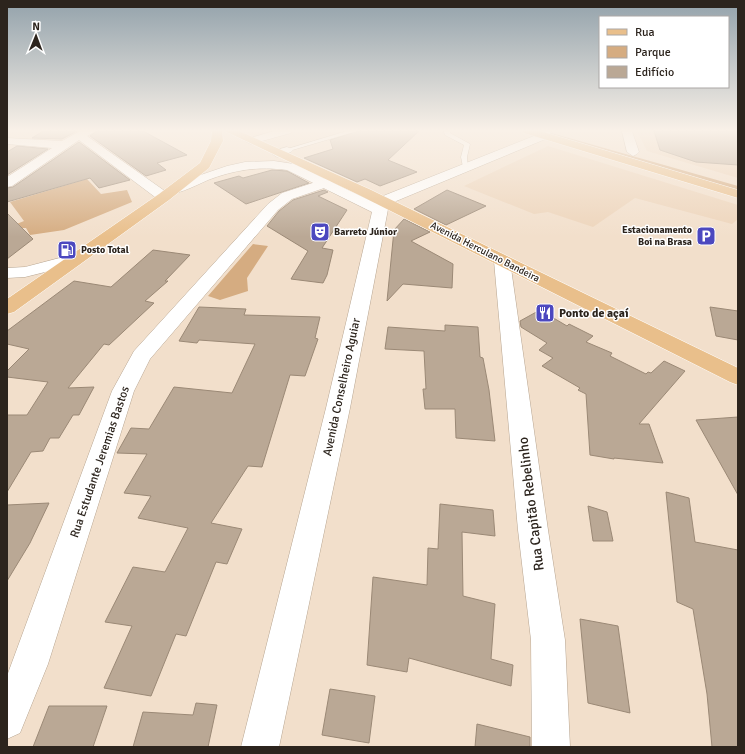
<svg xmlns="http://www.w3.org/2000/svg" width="745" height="754" font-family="Signika,sans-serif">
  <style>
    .built { fill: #edd4ba }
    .green { fill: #d5ac81 }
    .building { fill: #baa895; stroke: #9b8976 }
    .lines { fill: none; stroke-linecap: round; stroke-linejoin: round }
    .service-casing { stroke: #b7a591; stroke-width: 1 }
    .minor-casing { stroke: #b7a591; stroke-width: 1 }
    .secondary-casing { stroke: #b7a591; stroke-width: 1 }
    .primary-casing { stroke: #fff; stroke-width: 1 }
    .service { fill: #fff; fill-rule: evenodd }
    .minor { fill: #fff; fill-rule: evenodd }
    .secondary { fill: #fff; fill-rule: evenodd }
    .primary { fill: #e9bf8b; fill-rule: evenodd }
    .labels { text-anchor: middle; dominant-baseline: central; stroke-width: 3; stroke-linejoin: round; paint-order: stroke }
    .far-poi-label { font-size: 10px; font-weight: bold; fill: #2c241d; stroke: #fff; text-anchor: start }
    .far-street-label { font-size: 10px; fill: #2c241d; stroke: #fff }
    .poi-label { font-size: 12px; font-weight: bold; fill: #2c241d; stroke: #fff; text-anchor: start }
    .street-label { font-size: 12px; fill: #2c241d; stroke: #fff }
    .near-street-label { font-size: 14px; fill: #2c241d; stroke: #fff }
  </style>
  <rect width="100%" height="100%" fill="#f2dfcb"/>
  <g class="built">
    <polygon points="637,131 738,131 738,178 647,151"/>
    <polygon points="548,146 738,205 738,219 732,224 635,198 593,227 548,212 534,214 464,186"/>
  </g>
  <g class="green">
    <polygon points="548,132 738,186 738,190 548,135"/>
    <polygon points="87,179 101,194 127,190 132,202 64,230 30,235 26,228 7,228 24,221 10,202"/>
    <polygon points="253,244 268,246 247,278 248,291 220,300 208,296"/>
  </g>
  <g class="building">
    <polygon points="43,131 77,131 62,139 32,138"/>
    <polygon points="97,131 143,131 187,155 157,163 166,170 146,176 90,136"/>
    <polygon points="358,131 419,131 388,160 417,172 380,186 365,179 357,182 304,158 333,149 330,140"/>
    <polygon points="654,131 738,131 738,165 696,162 660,150"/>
    <polygon points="79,142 130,180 99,188 90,178 7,202 7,188 13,187"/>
    <polygon points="17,146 48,149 7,175 7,152"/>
    <polygon points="272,170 287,171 309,183 246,204 214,183 239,176 243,178"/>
    <polygon points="324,190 328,192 318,196 347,210 322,248 333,250 327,275 323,283 291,279 308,251 267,226 279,211 293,200"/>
    <polygon points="447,190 486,206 446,225 414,209"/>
    <polygon points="7,213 33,239 7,259"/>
    <polygon points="404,219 430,232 411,241 453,264 452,288 403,284 387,301 394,230"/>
    <polygon points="153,250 190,255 165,281 168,281 145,301 154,303 109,345 104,344 68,388 94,387 79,415 73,415 59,438 50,438 43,451 31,452 7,492 7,415 27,415 48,382 7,377 7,371 29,349 7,344 7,331 74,281 111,287"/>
    <polygon points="199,307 246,309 244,315 320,317 315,338 318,339 305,376 290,375 262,467 248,466 211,523 242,529 227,564 216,562 186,636 176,634 151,696 104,688 132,626 105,622 133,567 165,572 188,528 138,518 151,496 124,493 147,454 117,453 131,428 149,429 174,387 232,393 255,344 199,340 197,343 179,341"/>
    <polygon points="710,307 738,311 738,340 716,336"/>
    <polygon points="540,310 567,326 569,324 593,336 586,342 612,353 610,356 646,374 648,372 651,373 664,361 685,371 639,424 649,424 663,463 614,458 614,459 590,455 586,394 578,390 580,388 542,366 553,358 539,350 547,343 521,327 520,321"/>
    <polygon points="445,325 478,327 480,357 483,358 489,390 495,441 456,438 455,409 425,409 423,389 426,389 424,351 385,349 388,327 445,331"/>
    <polygon points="738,417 738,495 696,420"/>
    <polygon points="666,492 689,498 695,542 738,550 738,747 712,747 707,694 693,609 677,602"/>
    <polygon points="49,503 30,543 7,581 7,505"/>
    <polygon points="440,504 493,510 495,536 462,532 463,596 495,604 491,659 513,665 511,686 409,658 407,672 367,665 373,577 427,585 428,548 438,549"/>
    <polygon points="588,506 607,512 613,541 593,541"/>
    <polygon points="580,619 618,626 630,713 588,703"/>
    <polygon points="330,689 375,696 369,743 322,735"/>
    <polygon points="196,703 217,705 208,747 133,747 143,712 193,715"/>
    <polygon points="49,706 107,706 93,747 33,747"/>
    <polygon points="477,724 530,737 530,747 475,747"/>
  </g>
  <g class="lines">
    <defs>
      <g id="service">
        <polygon points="347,131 357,131 289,151 284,150"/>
        <polygon points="444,131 450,131 450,133 470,144 467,157 468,168 463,167 461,157 464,145 445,135"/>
      </g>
      <g id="minor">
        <polygon points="80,131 96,131 87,136 169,194 171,197 169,200 159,200 79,140 12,186 7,187 7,177 52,148 7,144 7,138 62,141"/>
        <polygon points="274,131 292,131 291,133 251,144 245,141 247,139"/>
        <polygon points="622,131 632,131 639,152 637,154 633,156 627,152"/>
        <polygon points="287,147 293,150 291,152 277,157 271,153 273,151"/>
        <polygon points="325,179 330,180 332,183 330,186 292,199 278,210 150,359 134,391 48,664 20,733 7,739 7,676 112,391 134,351 268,204 282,193"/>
        <polygon points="75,254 81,255 83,259 81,263 25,277 7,278 7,268 25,267"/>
        <polygon points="502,256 508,257 510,261 548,530 565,640 570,747 532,747 531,640 518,530 494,261 496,257"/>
      </g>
      <path id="secondary" d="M541,131H551L548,138L389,204L350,408L279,747H241L326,408L372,212L287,170C259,166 234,170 208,180C197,185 187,190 176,193L171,192L169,189L171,186L186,180L227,166L245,162L274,161L294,164L375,203L378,198L539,134Z"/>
      <g id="primary">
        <polygon points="212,131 222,131 223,141 209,168 169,200 14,312 7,314 7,299 159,194 200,163 211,141"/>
        <polygon points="225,131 239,131 369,189 738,368 738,385 730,382 359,195"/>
        <polygon points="523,131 540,131 738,190 738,198 524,133"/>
      </g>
    </defs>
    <use href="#service" class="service-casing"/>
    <use href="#minor" class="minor-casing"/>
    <use href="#secondary" class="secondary-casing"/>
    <use href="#primary" class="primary-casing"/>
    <use href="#service" class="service"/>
    <use href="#minor" class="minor"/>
    <use href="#secondary" class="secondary"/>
    <use href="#primary" class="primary"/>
  </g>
  <linearGradient id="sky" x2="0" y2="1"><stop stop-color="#93a2ab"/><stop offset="0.55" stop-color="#f9f1e8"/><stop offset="1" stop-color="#f9f1e8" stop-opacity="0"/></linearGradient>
  <rect width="745" height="237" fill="url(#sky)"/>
  <defs>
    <symbol id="theatre-square" viewBox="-11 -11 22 22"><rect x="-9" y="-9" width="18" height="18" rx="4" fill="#4c48bf" stroke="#fff"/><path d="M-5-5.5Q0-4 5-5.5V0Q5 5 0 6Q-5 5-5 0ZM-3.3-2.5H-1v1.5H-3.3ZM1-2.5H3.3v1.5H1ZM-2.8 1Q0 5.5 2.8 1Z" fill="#fff"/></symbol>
    <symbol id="parking-square" viewBox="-11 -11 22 22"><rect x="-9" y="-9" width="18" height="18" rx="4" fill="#4c48bf" stroke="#fff"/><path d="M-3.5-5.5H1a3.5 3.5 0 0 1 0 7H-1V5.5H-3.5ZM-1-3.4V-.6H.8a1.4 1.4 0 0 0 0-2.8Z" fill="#fff"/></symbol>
    <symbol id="fuel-square" viewBox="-11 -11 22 22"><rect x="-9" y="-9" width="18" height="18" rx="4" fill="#4c48bf" stroke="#fff"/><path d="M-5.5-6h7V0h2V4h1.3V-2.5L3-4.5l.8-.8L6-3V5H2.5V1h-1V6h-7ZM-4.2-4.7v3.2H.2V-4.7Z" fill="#fff"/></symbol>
    <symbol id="restaurant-square" viewBox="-11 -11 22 22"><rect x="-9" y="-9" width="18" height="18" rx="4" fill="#4c48bf" stroke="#fff"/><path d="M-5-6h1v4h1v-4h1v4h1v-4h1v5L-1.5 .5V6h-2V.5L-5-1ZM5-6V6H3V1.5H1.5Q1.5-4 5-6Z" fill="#fff"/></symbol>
  </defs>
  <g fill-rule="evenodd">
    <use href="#theatre-square" x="309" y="221" width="22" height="22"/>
    <use href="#parking-square" x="695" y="225" width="22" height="22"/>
    <use href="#fuel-square" x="56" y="239" width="22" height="22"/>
    <use href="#restaurant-square" x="534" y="302" width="22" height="22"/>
  </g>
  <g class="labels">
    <g class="far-poi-label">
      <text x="692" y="230" text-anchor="end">Estacionamento<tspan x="692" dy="12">Boi na Brasa</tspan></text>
      <text x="334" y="232">Barreto Júnior</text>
      <text x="81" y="250">Posto Total</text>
    </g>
    <g class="far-street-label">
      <text transform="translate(485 252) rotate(27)">Avenida Herculano Bandeira</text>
    </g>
    <g class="poi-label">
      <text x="559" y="313">Ponto de açaí</text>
    </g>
    <g class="street-label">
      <text transform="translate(342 387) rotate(-78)">Avenida Conselheiro Aguiar</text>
      <text transform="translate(100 462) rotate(-71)">Rua Estudante Jeremias Bastos</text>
    </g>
    <g class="near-street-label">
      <text transform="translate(531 504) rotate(-97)">Rua Capitão Rebelinho</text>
    </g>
  </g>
  <rect width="745" height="754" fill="none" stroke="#2c241d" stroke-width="16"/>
  <rect x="599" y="16" width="130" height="72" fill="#ffffff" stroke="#aba7a5"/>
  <rect x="607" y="29" width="20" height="6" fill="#e9bf8b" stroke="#aba7a5"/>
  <text x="635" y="36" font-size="12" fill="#2c241d">Rua</text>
  <rect x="607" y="46" width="20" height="12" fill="#d5ac81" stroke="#aba7a5"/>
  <text x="635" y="56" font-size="12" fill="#2c241d">Parque</text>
  <rect x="607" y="66" width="20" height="12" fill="#baa895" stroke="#aba7a5"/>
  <text x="635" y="76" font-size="12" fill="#2c241d">Edifício</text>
  <g transform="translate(36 36) rotate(1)" stroke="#ffffff" stroke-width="3" paint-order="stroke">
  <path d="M0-3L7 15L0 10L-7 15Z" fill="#2c241d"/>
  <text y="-6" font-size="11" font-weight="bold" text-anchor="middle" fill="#2c241d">N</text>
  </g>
</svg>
